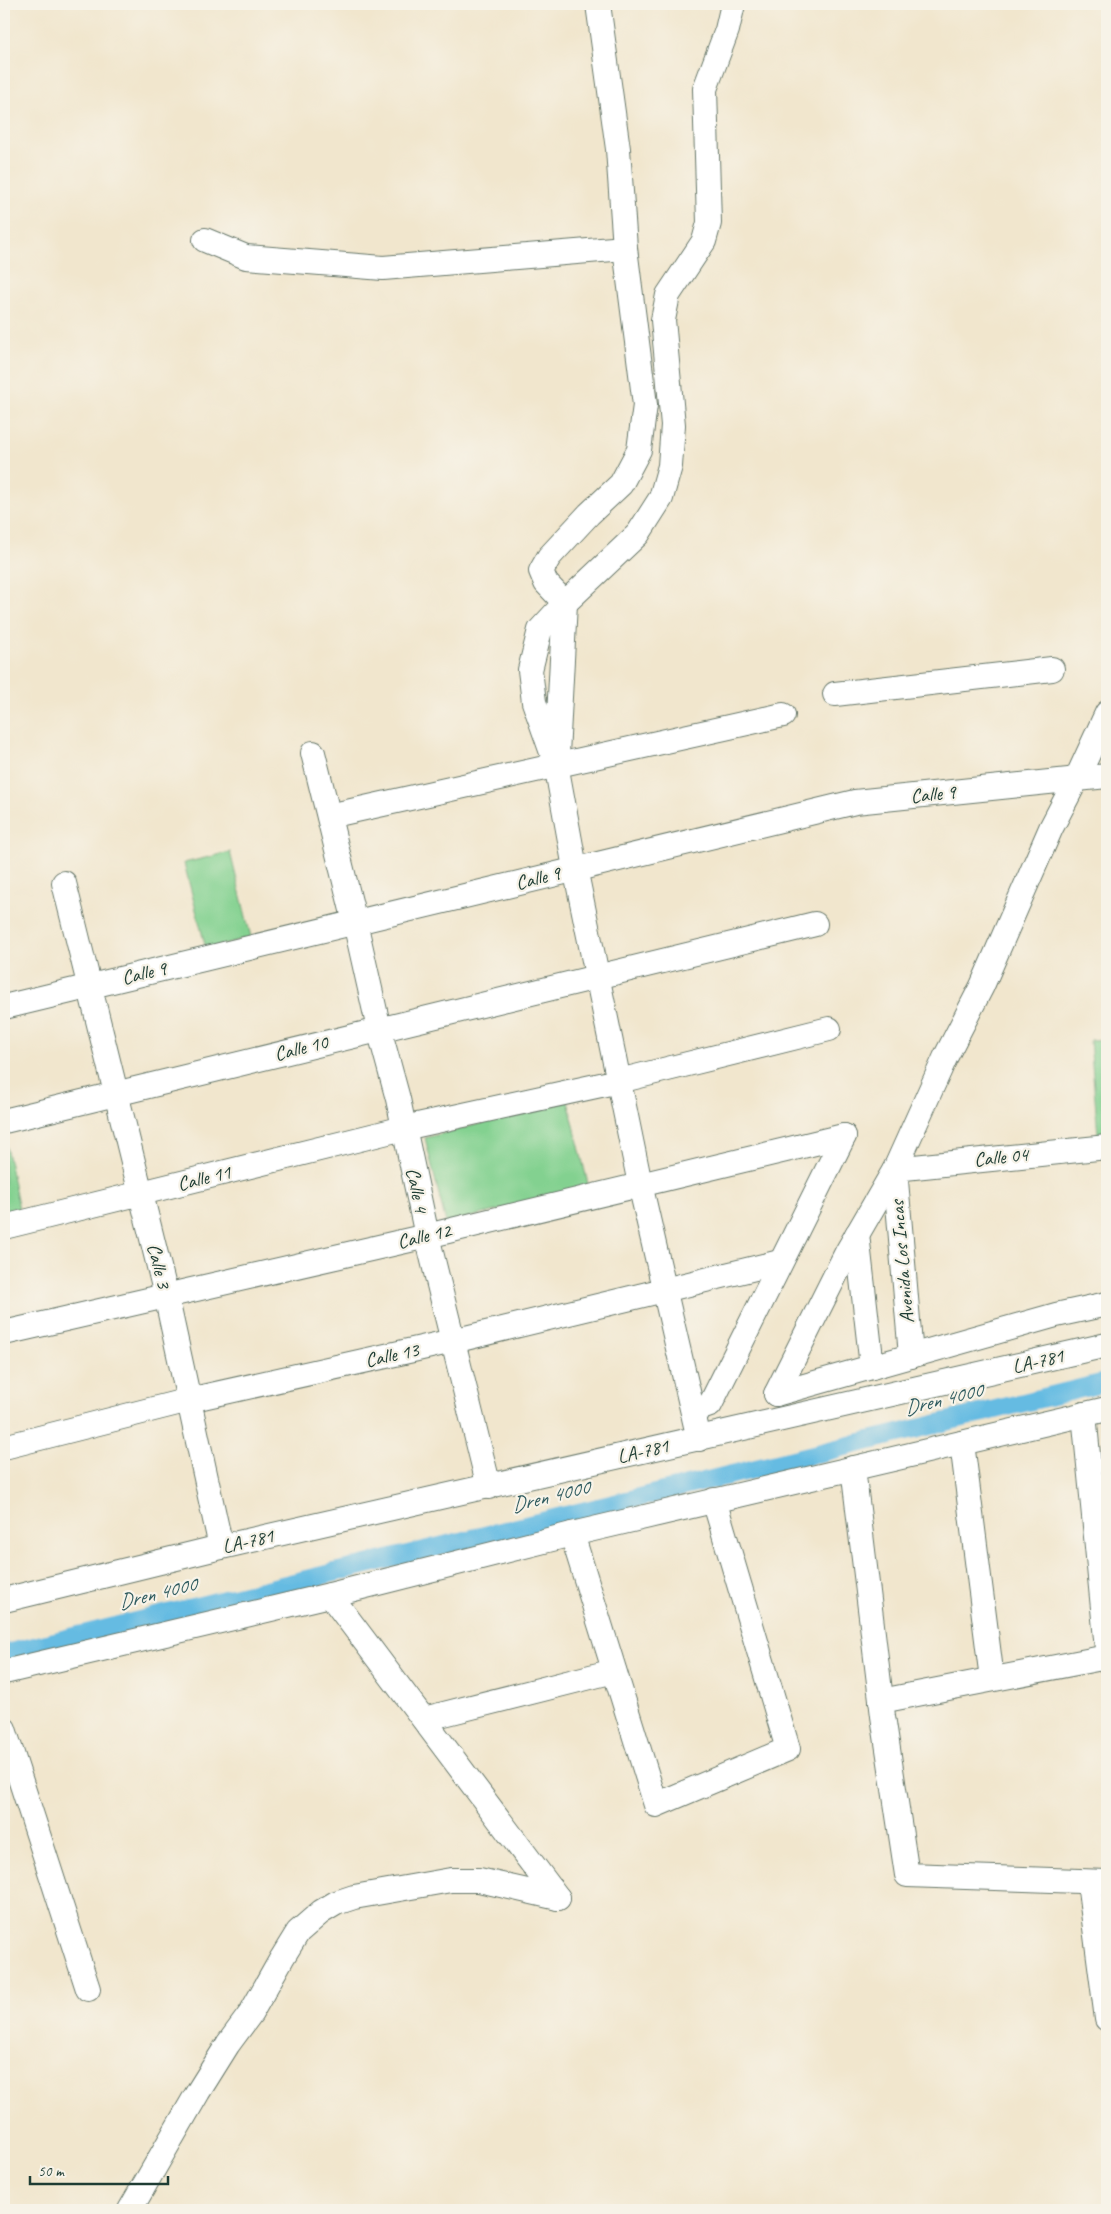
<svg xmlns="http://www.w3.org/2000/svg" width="1111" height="2214" font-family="Caveat,sans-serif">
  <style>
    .green { fill: #83d190; stroke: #518762 }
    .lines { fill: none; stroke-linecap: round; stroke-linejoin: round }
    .canal { stroke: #65bbe2; stroke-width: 19 }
    .minor-casing { stroke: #68786a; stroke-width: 26 }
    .minor { stroke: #fff; stroke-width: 24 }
    .labels { text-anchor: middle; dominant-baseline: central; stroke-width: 4.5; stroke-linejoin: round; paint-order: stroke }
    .street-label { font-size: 20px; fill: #1f3d34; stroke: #f7f3e8 }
    .water-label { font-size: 21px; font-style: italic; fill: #305c60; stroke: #f7f3e8 }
  </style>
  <rect width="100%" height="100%" fill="#f7f3e8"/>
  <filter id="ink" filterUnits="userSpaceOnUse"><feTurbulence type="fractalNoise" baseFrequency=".02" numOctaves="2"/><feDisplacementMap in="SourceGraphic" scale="10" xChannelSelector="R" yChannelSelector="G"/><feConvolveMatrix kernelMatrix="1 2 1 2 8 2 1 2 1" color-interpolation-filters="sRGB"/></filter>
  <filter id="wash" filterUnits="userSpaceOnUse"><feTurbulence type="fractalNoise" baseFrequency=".0096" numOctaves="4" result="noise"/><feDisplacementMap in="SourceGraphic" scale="20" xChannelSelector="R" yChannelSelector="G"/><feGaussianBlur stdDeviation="1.12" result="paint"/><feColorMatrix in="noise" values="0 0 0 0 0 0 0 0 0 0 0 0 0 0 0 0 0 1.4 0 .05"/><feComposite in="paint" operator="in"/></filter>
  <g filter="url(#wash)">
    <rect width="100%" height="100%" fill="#f1e6cd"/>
    <g class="green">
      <polygon points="230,852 251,937 206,949 184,863"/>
      <polygon points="1107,1039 1107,1134 1098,1135 1090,1040"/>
      <polygon points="568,1101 589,1188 446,1223 425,1138"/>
      <polygon points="4,1136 20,1214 4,1218"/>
    </g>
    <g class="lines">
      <polyline class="canal" points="4,1654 1107,1382"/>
    </g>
  </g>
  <g filter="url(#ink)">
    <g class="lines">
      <defs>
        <g id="minor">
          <polyline points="205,240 246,257 383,268 625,248"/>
          <polyline points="835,694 1052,669"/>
          <polyline points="313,753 355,922 379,1029 398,1099 427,1236 489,1487"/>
          <polyline points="557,754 565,603 546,583 541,571 549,557 589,514 621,484 639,450 645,405 625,248 618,149 598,4"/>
          <polyline points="329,816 783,715"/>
          <polyline points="64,883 166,1295 221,1547"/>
          <polyline points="4,1007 855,802 1107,776"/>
          <polyline points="4,1121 815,924"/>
          <polyline points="4,1227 404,1128 619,1081 829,1029"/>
          <polyline points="857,1234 872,1367"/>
          <polyline points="4,1333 427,1236 844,1136"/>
          <polyline points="911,1356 895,1169 1107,1147"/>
          <polyline points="776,1394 847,1252 895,1169 945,1058 982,986 1051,828 1077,778 1107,713"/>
          <polyline points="776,1394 1056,1315 1107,1304"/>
          <polyline points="693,1411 710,1405 844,1136"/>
          <polyline points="1084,1414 1107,1649"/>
          <polyline points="699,1439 640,1184 575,868 556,764 534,702 530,670 540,630 565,603 638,534 661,498 670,466 673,425 663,320 668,295 704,241 709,223 705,89 727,30 733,4"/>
          <polyline points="962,1443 992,1679"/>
          <polyline points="4,1447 189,1400 453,1341 780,1262"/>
          <polyline points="853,1468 883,1716 907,1875 1107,1882"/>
          <polyline points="572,1534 656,1805 788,1749 714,1500"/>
          <polyline points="330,1595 558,1898"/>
          <polyline points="4,1600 221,1547 1107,1345"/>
          <polyline points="4,1672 330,1595 572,1534 1107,1409"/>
          <polyline points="881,1701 1107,1657"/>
          <polyline points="424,1719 614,1671"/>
          <polyline points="4,1729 88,1989"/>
          <polyline points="1089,1882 1107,2019"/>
          <polyline points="130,2210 198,2092 228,2044 251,2013 282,1958 298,1932 321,1912 336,1903 354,1897 451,1880 479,1880 558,1898"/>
        </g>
      </defs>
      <use href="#minor" class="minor-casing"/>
      <use href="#minor" class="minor"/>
    </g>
  </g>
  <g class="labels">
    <g class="street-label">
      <text transform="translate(933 794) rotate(-6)">Calle 9</text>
      <text transform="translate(538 878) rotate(-14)">Calle 9</text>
      <text transform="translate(144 973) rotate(-13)">Calle 9</text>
      <text transform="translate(301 1048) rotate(-14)">Calle 10</text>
      <text transform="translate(1001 1157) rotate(-6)">Calle 04</text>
      <text transform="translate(204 1178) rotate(-14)">Calle 11</text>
      <text transform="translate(417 1190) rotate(78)">Calle 4</text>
      <text transform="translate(424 1236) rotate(-13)">Calle 12</text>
      <text transform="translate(902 1262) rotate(-95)">Avenida Los Incas</text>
      <text transform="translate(159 1266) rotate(76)">Calle 3</text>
      <text transform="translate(392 1355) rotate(-12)">Calle 13</text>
      <text transform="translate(1038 1361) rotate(-13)">LA-781</text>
      <text transform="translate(643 1451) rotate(-13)">LA-781</text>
      <text transform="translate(248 1541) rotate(-13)">LA-781</text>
    </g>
    <g class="water-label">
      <text transform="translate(943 1399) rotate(-14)">Dren 4000</text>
      <text transform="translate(550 1496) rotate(-14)">Dren 4000</text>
      <text transform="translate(157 1593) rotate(-14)">Dren 4000</text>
    </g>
  </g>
  <rect width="1111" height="2214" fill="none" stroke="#f7f3e8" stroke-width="20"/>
  <path d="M30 2176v8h138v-8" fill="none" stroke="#1f3d34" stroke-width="2.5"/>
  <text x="38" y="2176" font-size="15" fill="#1f3d34" stroke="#f7f3e8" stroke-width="4" paint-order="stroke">50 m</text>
</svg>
